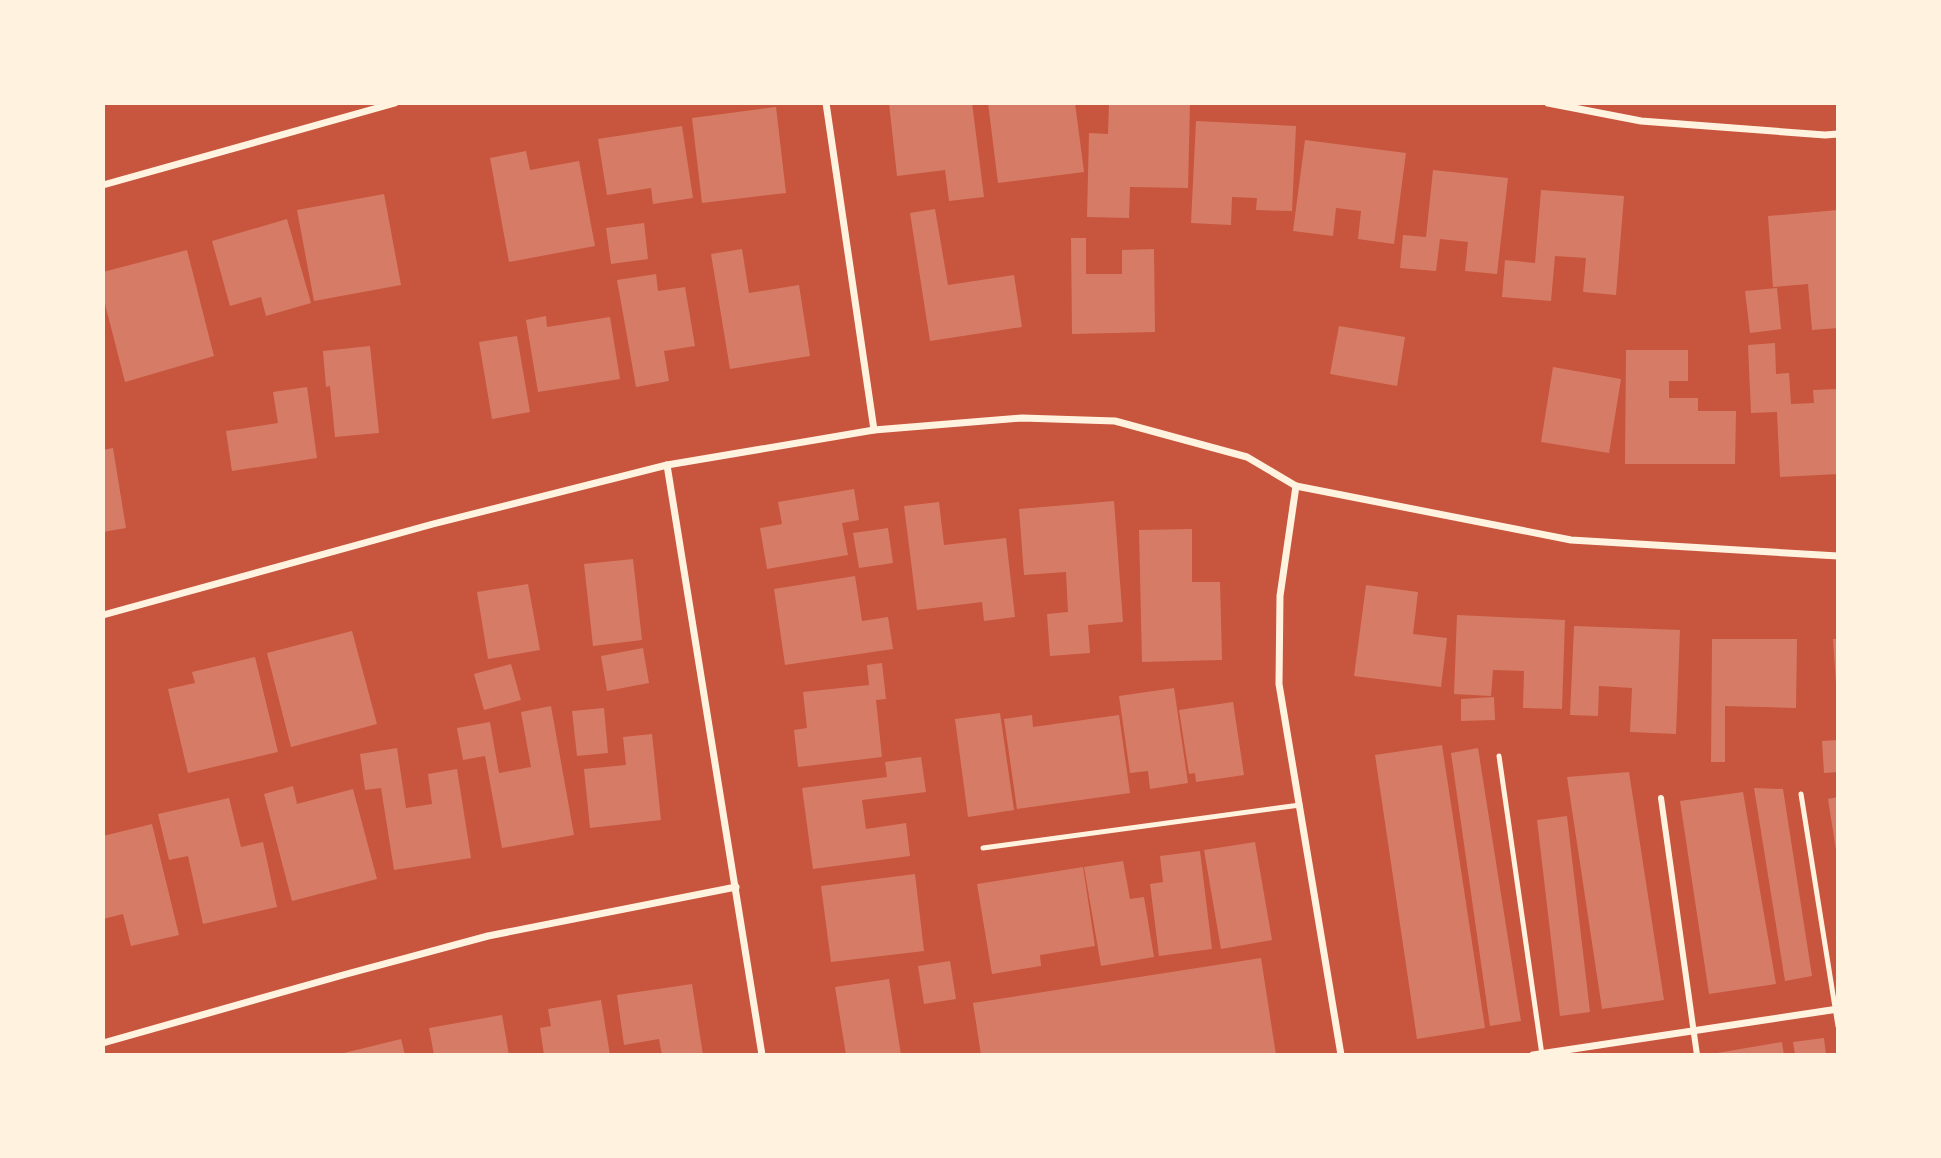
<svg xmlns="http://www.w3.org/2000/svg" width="1941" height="1158" font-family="Helvetica,sans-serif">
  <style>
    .building { fill: #d67c66 }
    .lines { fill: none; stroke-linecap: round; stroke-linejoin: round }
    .service { stroke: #fff3e0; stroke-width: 5 }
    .pedestrian { stroke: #fff3e0; stroke-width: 6 }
    .minor { stroke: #fff3e0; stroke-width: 7 }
  </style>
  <rect width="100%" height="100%" fill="#c8553d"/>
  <g class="building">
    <polygon points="889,103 972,103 984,197 949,201 945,170 897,176"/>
    <polygon points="988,103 1075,103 1084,172 998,183"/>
    <polygon points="1109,103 1190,103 1188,188 1130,187 1129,218 1087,217 1089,133 1108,134"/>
    <polygon points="776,107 786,193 702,203 692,118"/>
    <polygon points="1196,121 1296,126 1292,211 1256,210 1257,198 1232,197 1231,225 1191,223"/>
    <polygon points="682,126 693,198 653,204 651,188 607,195 598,139"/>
    <polygon points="1305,140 1406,153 1394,244 1358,239 1361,211 1336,208 1333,236 1293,231"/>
    <polygon points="526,151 530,170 579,161 595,246 509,262 490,158"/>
    <polygon points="1433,170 1508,178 1497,274 1465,271 1468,242 1440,239 1436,271 1400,268 1403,235 1426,237"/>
    <polygon points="1541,190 1624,196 1616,295 1583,292 1586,258 1555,256 1551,301 1502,297 1505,260 1535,263"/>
    <polygon points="384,194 401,285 314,301 297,210"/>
    <polygon points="935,209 948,285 1014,275 1022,327 930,341 910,213"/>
    <polygon points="1838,210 1838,328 1812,330 1808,284 1773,287 1768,216"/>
    <polygon points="287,219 311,303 266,316 261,297 230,306 212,241"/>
    <polygon points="644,223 648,259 611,264 606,228"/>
    <polygon points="1071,238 1086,238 1086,274 1122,274 1122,250 1154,249 1155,332 1072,334"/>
    <polygon points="742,249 749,293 799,285 810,356 730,369 711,254"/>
    <polygon points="187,250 214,356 125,382 103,296 103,272"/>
    <polygon points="656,274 658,291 685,287 695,346 664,351 669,381 636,387 617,280"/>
    <polygon points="1777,288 1781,329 1750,333 1745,291"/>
    <polygon points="546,316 547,327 610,317 620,379 538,392 526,320"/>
    <polygon points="1339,326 1405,337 1397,386 1330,374"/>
    <polygon points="517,336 530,412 492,419 479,342"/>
    <polygon points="1775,343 1776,374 1789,373 1791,404 1814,403 1813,390 1838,389 1838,474 1780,477 1777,412 1751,413 1748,345"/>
    <polygon points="370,346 379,433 335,437 330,386 326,387 323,351"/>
    <polygon points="1626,350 1688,350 1688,381 1669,381 1669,398 1698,398 1698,411 1736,411 1735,464 1625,464"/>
    <polygon points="1553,367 1621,379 1609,453 1541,442"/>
    <polygon points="307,387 317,458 232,471 226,431 278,423 273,392"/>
    <polygon points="113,448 126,528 103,532 103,450"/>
    <polygon points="854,489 859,520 842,523 848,555 767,569 760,528 782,524 778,502"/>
    <polygon points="1114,501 1123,622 1088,625 1090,653 1050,656 1047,614 1068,612 1066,572 1024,575 1019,509"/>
    <polygon points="939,502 944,545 1006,538 1015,617 984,621 982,602 917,610 904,506"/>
    <polygon points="888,528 893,563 859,568 853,533"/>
    <polygon points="1192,529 1192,582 1220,582 1222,660 1142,662 1139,530"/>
    <polygon points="633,559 642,640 593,646 584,564"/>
    <polygon points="855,576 862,621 888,617 893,649 785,665 774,589"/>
    <polygon points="528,584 540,650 488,659 477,592"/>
    <polygon points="1366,585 1418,592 1413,634 1447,638 1441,687 1354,676"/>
    <polygon points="1457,615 1565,620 1562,709 1523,708 1524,671 1493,670 1491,696 1454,694"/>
    <polygon points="1574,626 1680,630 1676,734 1630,732 1632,688 1599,686 1598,716 1570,715"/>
    <polygon points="352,631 377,724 291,747 267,653"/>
    <polygon points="1712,639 1797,639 1796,708 1725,706 1725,762 1711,762"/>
    <polygon points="1833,639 1838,639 1838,684 1836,684"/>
    <polygon points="643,648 649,683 607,691 601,656"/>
    <polygon points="255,657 278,752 188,773 168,689 195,683 192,672"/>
    <polygon points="882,663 886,699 876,700 882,757 798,767 794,730 807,728 803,692 869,685 867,665"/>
    <polygon points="511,664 521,700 484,710 474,674"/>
    <polygon points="1174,688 1188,783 1150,789 1148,771 1130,773 1119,696"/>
    <polygon points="1494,697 1495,720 1461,721 1461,699"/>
    <polygon points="1233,702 1244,775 1196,782 1195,773 1189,774 1179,710"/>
    <polygon points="551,706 574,835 502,848 485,756 463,760 457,728 490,722 499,773 531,767 521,712"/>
    <polygon points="604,708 608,753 577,756 572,711"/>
    <polygon points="1000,713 1014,810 968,817 955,719"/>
    <polygon points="1032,715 1033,727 1119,715 1130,793 1017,809 1004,719"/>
    <polygon points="652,734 661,820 590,828 584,769 626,765 623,737"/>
    <polygon points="1838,740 1838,772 1824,773 1822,741"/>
    <polygon points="1442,745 1485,1028 1417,1039 1375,755"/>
    <polygon points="397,748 406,808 432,804 428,774 457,769 471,858 394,870 381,788 365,790 360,754"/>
    <polygon points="1478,748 1521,1021 1490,1026 1451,753"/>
    <polygon points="921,757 926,792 862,800 866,829 906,823 910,856 813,869 802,788 887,777 885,762"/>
    <polygon points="1629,772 1664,1000 1602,1009 1567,777"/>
    <polygon points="293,786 297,804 353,789 377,879 292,901 264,794"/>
    <polygon points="1754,788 1783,789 1812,976 1785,981"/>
    <polygon points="1743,792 1776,984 1709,994 1680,801"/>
    <polygon points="1838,797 1838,850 1836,850 1828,799"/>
    <polygon points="229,798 241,847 263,842 277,907 203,924 188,856 169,860 158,814"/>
    <polygon points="1567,816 1590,1012 1560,1016 1537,820"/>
    <polygon points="152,824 179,935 131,946 123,914 103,919 103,836"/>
    <polygon points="1255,842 1272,940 1221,949 1204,850"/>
    <polygon points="1200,851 1212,949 1159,956 1150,884 1163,882 1160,856"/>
    <polygon points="1123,861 1130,899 1144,897 1154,957 1101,966 1084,867"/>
    <polygon points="1083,867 1095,946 1040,955 1041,966 992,974 977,884"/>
    <polygon points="915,874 924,951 831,962 821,886"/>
    <polygon points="1261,958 1276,1055 981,1055 973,1003"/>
    <polygon points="950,961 956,999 924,1004 918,966"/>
    <polygon points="889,979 901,1055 846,1055 835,987"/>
    <polygon points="692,984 703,1055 662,1055 659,1039 624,1045 617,995"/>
    <polygon points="601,1000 610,1055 544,1055 540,1028 551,1026 548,1009"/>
    <polygon points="502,1015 509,1055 434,1055 429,1028"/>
    <polygon points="1824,1038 1826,1055 1795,1055 1793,1042"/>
    <polygon points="401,1039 405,1055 340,1055 340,1054"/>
    <polygon points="1782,1042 1784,1055 1717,1055 1717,1053"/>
  </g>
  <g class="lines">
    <g class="service">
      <polyline points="1499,756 1542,1055"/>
      <polyline points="1801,794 1838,1026"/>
      <polyline points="983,848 1300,805"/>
    </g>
    <polyline class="pedestrian" points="1661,798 1697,1055"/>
    <g class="minor">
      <polyline points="826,103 874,430"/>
      <polyline points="1548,103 1641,121 1825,135 1838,134"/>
      <polyline points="103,185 395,103"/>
      <polyline points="667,465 762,1055"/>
      <polyline points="1296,486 1280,596 1279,684 1341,1055"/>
      <polyline points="103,615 433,524 667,465 874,430 1022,418 1115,421 1247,457 1296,486 1571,540 1838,556"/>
      <polyline points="103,1043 343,975 488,936 736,887"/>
      <polyline points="1533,1055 1838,1009"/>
    </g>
  </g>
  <rect width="1941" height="1158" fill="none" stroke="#fff3e0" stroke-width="210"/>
</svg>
